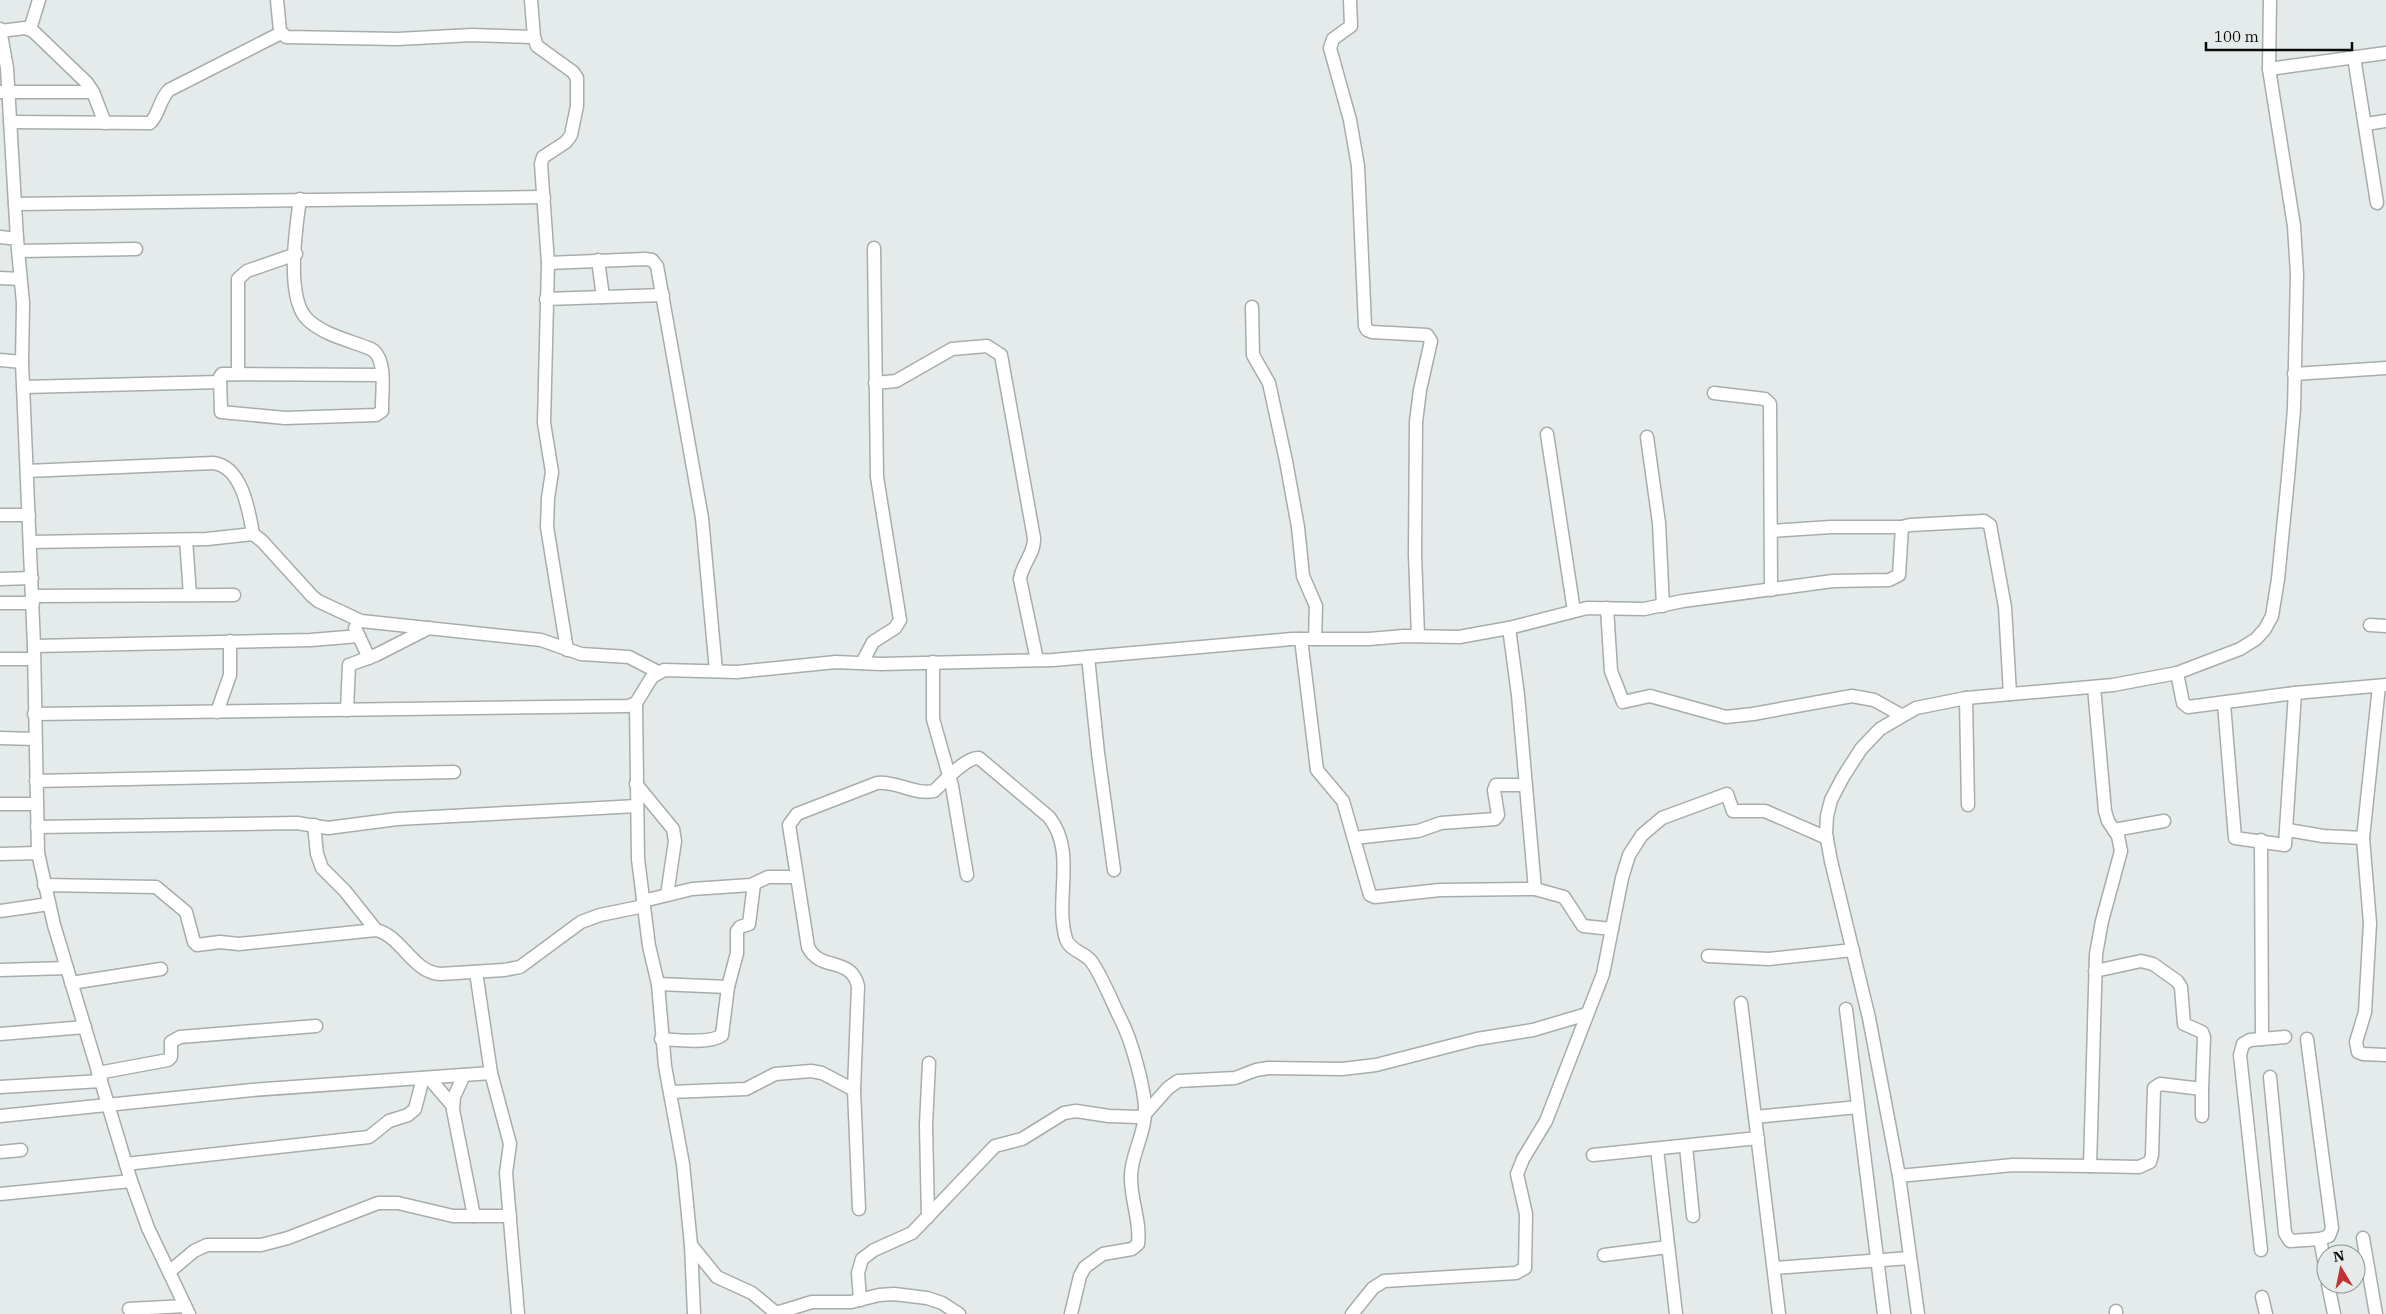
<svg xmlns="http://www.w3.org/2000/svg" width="2386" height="1314" font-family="'IBM Plex Serif',serif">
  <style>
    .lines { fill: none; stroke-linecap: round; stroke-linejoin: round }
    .minor-casing { stroke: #a7adac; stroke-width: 15 }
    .minor { stroke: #fff; stroke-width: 12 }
  </style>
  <rect width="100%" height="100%" fill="#e5ebea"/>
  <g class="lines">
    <defs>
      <g id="minor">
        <polyline points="277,0 280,31 286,37 398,39 472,35 534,37"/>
        <polyline points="531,0 534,37 537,46 573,72 577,78 577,106 571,135 566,142 543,157 541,164 548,263 544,423 552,472 548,498 547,527 567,650"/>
        <polyline points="1350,0 1351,26 1333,39 1330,48 1350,120 1358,166 1365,326 1367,330 1372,332 1427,335 1431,341 1420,390 1416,422 1415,554 1418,636"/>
        <polyline points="0,29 7,68 17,239"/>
        <polyline points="30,29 39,0"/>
        <polyline points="0,31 25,28 33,31 87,83 93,92 105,123"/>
        <polyline points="2354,57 2377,203"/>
        <polyline points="2269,69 2386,53"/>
        <polyline points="0,92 93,92"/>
        <path d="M10,122L150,123C159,115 159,100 169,90L281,33"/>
        <polyline points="2366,124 2386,121"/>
        <path d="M300,199C296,227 285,299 308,320C326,336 349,340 371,349C387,358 382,390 382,407V411L376,415L285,418L221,412L220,377L222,374L381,375"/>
        <polyline points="15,204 544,197"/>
        <polyline points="0,237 17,239 23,303 22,362 34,646 38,853 54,925 131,1181 148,1228 189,1314"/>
        <polyline points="19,251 136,249"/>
        <polyline points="598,260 603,297"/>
        <polyline points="548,263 645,259 652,260 657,266 702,518 716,671"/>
        <polyline points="0,278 20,279"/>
        <polyline points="546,299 663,295"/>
        <polyline points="1252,307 1253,355 1269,383 1286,461 1298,527 1303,576 1316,606 1315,639"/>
        <polyline points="0,360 22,362"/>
        <polyline points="238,374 238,279 247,271 296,254"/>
        <polyline points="2294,374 2386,368"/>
        <path d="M875,383L896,381L952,349L987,346L1001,355L1034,538C1035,553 1022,564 1020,579L1037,660"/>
        <polyline points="24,387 220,382"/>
        <polyline points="1714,393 1765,399 1770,404 1771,590"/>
        <polyline points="1547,434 1574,611"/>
        <polyline points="1647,437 1659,523 1663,606"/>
        <path d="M27,471L213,463C242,466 249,511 253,534"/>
        <polyline points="0,515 29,515"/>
        <polyline points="1772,531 1831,527 1902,527"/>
        <polyline points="186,540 190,595"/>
        <polyline points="30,542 207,539 253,534 262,541 312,596 318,601 361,621 541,640 581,654 629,657 658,672"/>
        <polyline points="0,579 32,578"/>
        <polyline points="32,596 234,595"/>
        <polyline points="0,603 33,603"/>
        <polyline points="1607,608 1611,671 1623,702 1650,696 1726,717 1753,714 1852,696 1874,700 1901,715"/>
        <polyline points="2370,625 2386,626"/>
        <polyline points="355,628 369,658"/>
        <polyline points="1509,628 1518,695 1535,889"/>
        <polyline points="1301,639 1317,770 1343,801 1370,895 1375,897 1440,890 1535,889 1564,897 1583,926 1612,929"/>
        <polyline points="34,646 311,640 359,636"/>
        <polyline points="1088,657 1098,753 1114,870"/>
        <polyline points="0,659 34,659"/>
        <polyline points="933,662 933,719 952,786 967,875"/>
        <polyline points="862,663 873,642 895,628 900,620 877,477 874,248"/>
        <polyline points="2177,673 2183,703 2188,707 2295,693 2386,685"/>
        <polyline points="2379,686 2363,838 2370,923 2365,1012 2356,1042 2358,1052 2363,1054 2386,1055"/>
        <polyline points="1966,698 1968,805"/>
        <polyline points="636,703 638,859 649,946 658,984 665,1066 683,1164 691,1245 694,1314"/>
        <polyline points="2224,704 2235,838 2285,845 2295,693"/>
        <polyline points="347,710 349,665 376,655 429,628"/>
        <polyline points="217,712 230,675 230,641"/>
        <polyline points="34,714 628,706 636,703 652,677 664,670 737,672 836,662 881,664 1053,660 1292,639 1369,639 1404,636 1459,637 1509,628 1587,608 1644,609 1683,601 1833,581 1889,580 1899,575 1902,527 1910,525 1984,521 1990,525 2005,607 2010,694"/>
        <polyline points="0,738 35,739"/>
        <polyline points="36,781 454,772"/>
        <polyline points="636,784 673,829 675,841 667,895"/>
        <polyline points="0,804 37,804"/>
        <polyline points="314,825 317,854 322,868 345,891 376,930"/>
        <polyline points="37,827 297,823 328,828 397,819 637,806"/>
        <polyline points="2114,830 2164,821"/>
        <polyline points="2288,830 2323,836 2363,838"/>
        <polyline points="1354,838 1418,831 1441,823 1495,819 1498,815 1494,790 1496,785 1525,785"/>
        <polyline points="0,854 38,853"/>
        <path d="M44,885L156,887L186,912L194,942L197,945L220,942L239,944L376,930C402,936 412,972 440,974L504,970L520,967L581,922L600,915L644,906"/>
        <polyline points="643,901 692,889 751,885 768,877 796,877"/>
        <polyline points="0,911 49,904"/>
        <polyline points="1708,956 1769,959 1853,950"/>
        <polyline points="0,970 67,968"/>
        <polyline points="476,972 491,1073 510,1144 506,1173 518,1314"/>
        <polyline points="71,983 161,969"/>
        <polyline points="658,984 728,987"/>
        <polyline points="1741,1003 1779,1314"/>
        <polyline points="1846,1009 1884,1314"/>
        <polyline points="0,1034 85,1027"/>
        <path d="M661,1039C675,1040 711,1044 722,1035L728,987L737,953V931L740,927L749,924L754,884"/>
        <polyline points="2262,1039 2285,1037"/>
        <polyline points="2307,1039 2332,1228 2329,1236 2320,1239"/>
        <polyline points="98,1073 168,1060 171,1057 171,1042 180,1037 316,1026"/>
        <polyline points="464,1075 454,1097 453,1110 474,1216"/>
        <polyline points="2270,1077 2285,1233 2290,1241 2320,1239 2326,1271"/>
        <polyline points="429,1078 453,1106"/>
        <polyline points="0,1087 101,1081"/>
        <polyline points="670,1092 746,1089 775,1074 811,1071 822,1073 854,1090"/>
        <polyline points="0,1116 252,1090 491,1073"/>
        <polyline points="2202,1116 2202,1089"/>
        <polyline points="1755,1117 1858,1107"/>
        <polyline points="1686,1146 1693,1216"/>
        <polyline points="1657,1149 1676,1314"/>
        <polyline points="0,1152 21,1150"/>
        <polyline points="1593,1155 1758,1138"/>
        <polyline points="126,1164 369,1137 389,1121 408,1115 415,1109 423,1078"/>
        <polyline points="2090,1166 2139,1167 2150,1162 2152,1155 2154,1088 2160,1084 2202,1089 2204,1037 2202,1032 2184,1024 2181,987 2177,981 2153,964 2141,961 2095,971"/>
        <polyline points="1899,1176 2013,1165 2090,1166 2096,954 2102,921 2121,851 2118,836 2108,821 2105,811 2094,687"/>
        <polyline points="0,1194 131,1181"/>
        <path d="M859,1209L854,1090L858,986C851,956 820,972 808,947L789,825L797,814L877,783C897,781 914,795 934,791C944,782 965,757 979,758L1049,817C1077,852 1054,899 1066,939C1070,951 1084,952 1091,961C1101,974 1112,1002 1120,1018C1131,1038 1146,1091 1145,1113C1145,1134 1131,1155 1131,1176C1130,1198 1141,1221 1138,1244L1132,1249L1103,1254L1085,1267L1080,1276L1071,1314"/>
        <polyline points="928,1217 926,1125 929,1063"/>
        <polyline points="2363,1238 2376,1314"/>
        <polyline points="691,1245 717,1277 752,1293 776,1313"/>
        <polyline points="2261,1250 2240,1055 2243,1044 2250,1040 2262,1039 2261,840"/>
        <polyline points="1604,1255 1668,1247"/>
        <polyline points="1774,1268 1910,1258"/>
        <polyline points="169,1272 194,1251 207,1245 261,1245 288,1238 378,1203 398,1203 453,1216 510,1216"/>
        <polyline points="2328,1284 2334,1314"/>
        <polyline points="2262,1297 2266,1314"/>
        <polyline points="860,1300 858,1273 862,1259 874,1250 912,1233 995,1146 1022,1139 1064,1113 1076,1111 1109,1116 1138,1117 1145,1114 1168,1088 1178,1081 1235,1078 1256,1070 1268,1068 1342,1069 1376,1065 1477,1039 1533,1030 1587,1014"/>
        <polyline points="129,1309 185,1306"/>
        <polyline points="773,1314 812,1302 851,1302 879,1295 894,1294 927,1298 942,1303 959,1314"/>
        <polyline points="1352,1314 1373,1288 1384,1281 1516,1273 1525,1268 1526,1214 1517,1174 1523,1159 1546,1121 1603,974 1622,878 1629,855 1642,835 1662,818 1727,794 1733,811 1765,811 1827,838"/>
        <polyline points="1918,1314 1899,1176 1869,1018 1831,861 1826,834 1827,816 1831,800 1843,777 1861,749 1880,729 1916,708 1966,698 2113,685 2177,673 2240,649 2256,639 2265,629 2272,616 2278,579 2288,478 2294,409 2297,274 2294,226 2269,69 2270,0"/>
        <polyline points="2116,1314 2116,1311"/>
      </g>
    </defs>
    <use href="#minor" class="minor-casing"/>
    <use href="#minor" class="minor"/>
  </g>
  <g transform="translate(2341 1269) rotate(350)"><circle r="24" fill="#e5ebea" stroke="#8d9291"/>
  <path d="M0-4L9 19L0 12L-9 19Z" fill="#c03133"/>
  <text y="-8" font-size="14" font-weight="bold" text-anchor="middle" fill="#0a0c0c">N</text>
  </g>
  <path d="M2206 42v8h146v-8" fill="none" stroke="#0a0c0c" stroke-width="2.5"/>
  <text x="2214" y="42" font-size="15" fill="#0a0c0c" stroke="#e5ebea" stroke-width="4" paint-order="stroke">100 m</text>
</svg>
